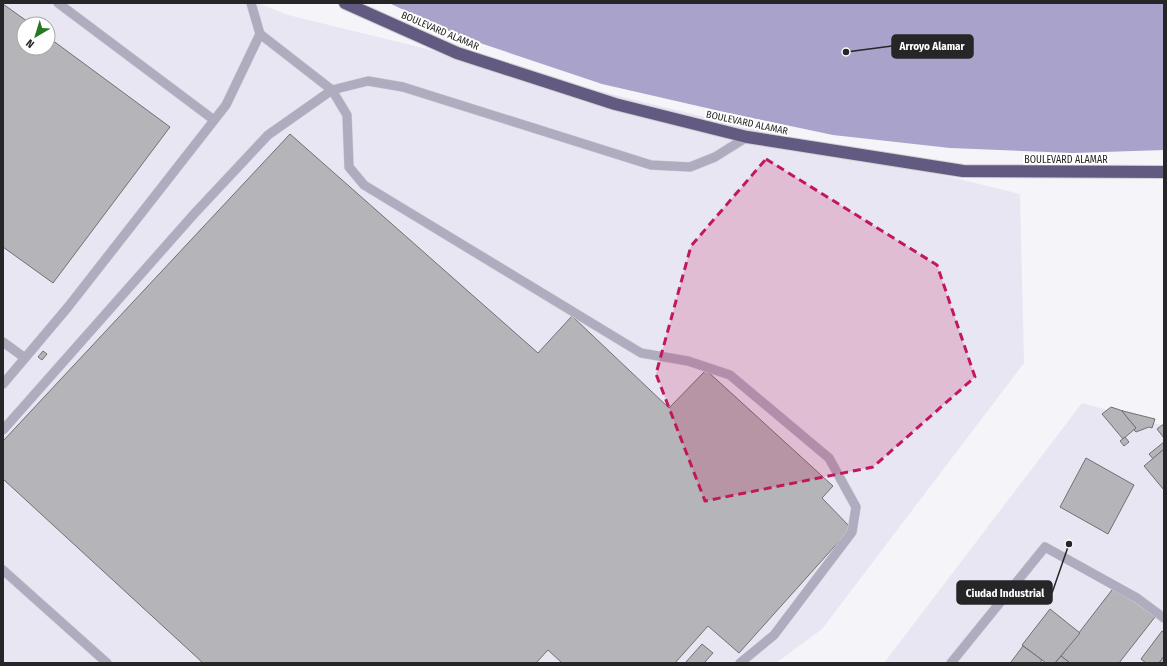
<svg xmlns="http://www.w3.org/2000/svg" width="1167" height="666" font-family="'Fira Sans Condensed',sans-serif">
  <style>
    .built { fill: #e8e6f2; fill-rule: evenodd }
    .water { fill: #a9a2cb }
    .building { fill: #b5b4b8; stroke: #717074 }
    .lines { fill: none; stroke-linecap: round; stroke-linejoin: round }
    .lane-casing { stroke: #d0cfd3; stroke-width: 10 }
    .highway-casing { stroke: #d0cfd3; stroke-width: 14 }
    .lane { stroke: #afacbf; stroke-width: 9 }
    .highway { stroke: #625a80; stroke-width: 12 }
    .marked { fill: #c2185b; fill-opacity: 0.2; stroke: #c2185b; stroke-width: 3; stroke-dasharray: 8 5; stroke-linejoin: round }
    .labels { text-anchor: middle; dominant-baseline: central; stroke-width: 4; stroke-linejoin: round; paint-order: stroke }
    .street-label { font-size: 10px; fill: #262628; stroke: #fff }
    .leader { fill: none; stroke: #262628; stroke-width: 1.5 }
    .callout-dot { fill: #262628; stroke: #fff; stroke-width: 1.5 }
    .callout { fill: #262628; stroke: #262628; stroke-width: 1.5 }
    .callout-label { font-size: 11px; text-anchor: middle; font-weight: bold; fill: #fff }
  </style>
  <rect width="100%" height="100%" fill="#f5f4f9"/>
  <g class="built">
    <path d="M3,3H258L288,15L1020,194L1024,363L822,629L776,663H3ZM24,24H48V48H24Z"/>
    <polygon points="1082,403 1164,426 1164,663 884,663"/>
  </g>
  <polygon class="water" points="389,3 1164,3 1164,150 1073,153 950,148 833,135 724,112 602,84 462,37"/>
  <g class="building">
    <polygon points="3,4 31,24 24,24 24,48 48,48 48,37 170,127 53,283 3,247"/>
    <polygon points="290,134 538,353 572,316 669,408 706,370 833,486 822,498 851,528 739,653 708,626 675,663 562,663 548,650 536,663 203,663 3,479 3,441"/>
    <polygon points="43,351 47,354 42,360 38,357"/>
    <polygon points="1111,407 1123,411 1122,411 1136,428 1123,439 1102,414"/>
    <polygon points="1122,411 1123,411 1155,419 1152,428 1149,427 1136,432 1134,430 1136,428"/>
    <polygon points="1162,425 1164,425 1164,438 1157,429"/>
    <polygon points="1125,437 1129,442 1124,446 1120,441"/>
    <polygon points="1164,442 1164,449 1153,459 1149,454"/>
    <polygon points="1164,449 1164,490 1144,466"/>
    <polygon points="1086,458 1134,485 1108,534 1060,507"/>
    <polygon points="1115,586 1155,617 1119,663 1070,663 1061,656"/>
    <polygon points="1050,609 1080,633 1055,663 1046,663 1022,645"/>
    <polygon points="1162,631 1164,632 1164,656 1159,663 1146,663 1141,659"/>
    <polygon points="702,644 713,653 704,663 687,663 686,662"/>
    <polygon points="1023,646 1042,660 1040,663 1013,663 1011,662"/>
    <polygon points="1061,656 1070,663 1055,663"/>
    <polygon points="1164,656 1164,663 1159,663"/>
  </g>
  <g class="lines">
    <defs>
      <g id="lane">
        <polyline points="58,3 214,120"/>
        <polyline points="260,34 332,90 347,115 349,167 364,185 641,353 688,361 730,375 829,458 856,507 852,532 774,635 740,663"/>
        <polyline points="3,342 25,358 68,307 226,105 260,34 251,3"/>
        <polyline points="3,384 25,358"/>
        <polyline points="3,430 194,214 268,135 332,90 368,81 403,87 651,165 690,167 715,157 747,137"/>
        <polyline points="3,570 107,663"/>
        <polyline points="951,663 1045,547 1137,598 1164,618"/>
      </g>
      <polyline id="highway" points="345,3 457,53 615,104 747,137 963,171 1164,172"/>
    </defs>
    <use href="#lane" class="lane-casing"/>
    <use href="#highway" class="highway-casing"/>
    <use href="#lane" class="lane"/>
    <use href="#highway" class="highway"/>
  </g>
  <path class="marked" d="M766,159L937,265L975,377L873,467L705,501L656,374L691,246Z"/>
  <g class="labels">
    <g class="street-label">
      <text transform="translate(440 31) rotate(23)">BOULEVARD ALAMAR</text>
      <text transform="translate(747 123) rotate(12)">BOULEVARD ALAMAR</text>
      <text x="1066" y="160">BOULEVARD ALAMAR</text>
    </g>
  </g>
  <path class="leader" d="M846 52L892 46M1069 544L1052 593"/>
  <g class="callout-dot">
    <circle cx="846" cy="52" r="4"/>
    <circle cx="1069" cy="544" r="4"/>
  </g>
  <g class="callout">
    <rect x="892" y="35" width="81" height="23" rx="4"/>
    <rect x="957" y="581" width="95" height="23" rx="4"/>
  </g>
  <g class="callout-label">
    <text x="932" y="50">Arroyo Alamar</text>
    <text x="1005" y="597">Ciudad Industrial</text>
  </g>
  <rect width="1167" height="666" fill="none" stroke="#262628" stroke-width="8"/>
  <g transform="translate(36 36) rotate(218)"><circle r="19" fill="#ffffff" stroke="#a8a8a9"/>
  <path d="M0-3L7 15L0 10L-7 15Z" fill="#247925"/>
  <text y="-6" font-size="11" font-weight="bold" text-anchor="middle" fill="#262628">N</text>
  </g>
</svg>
